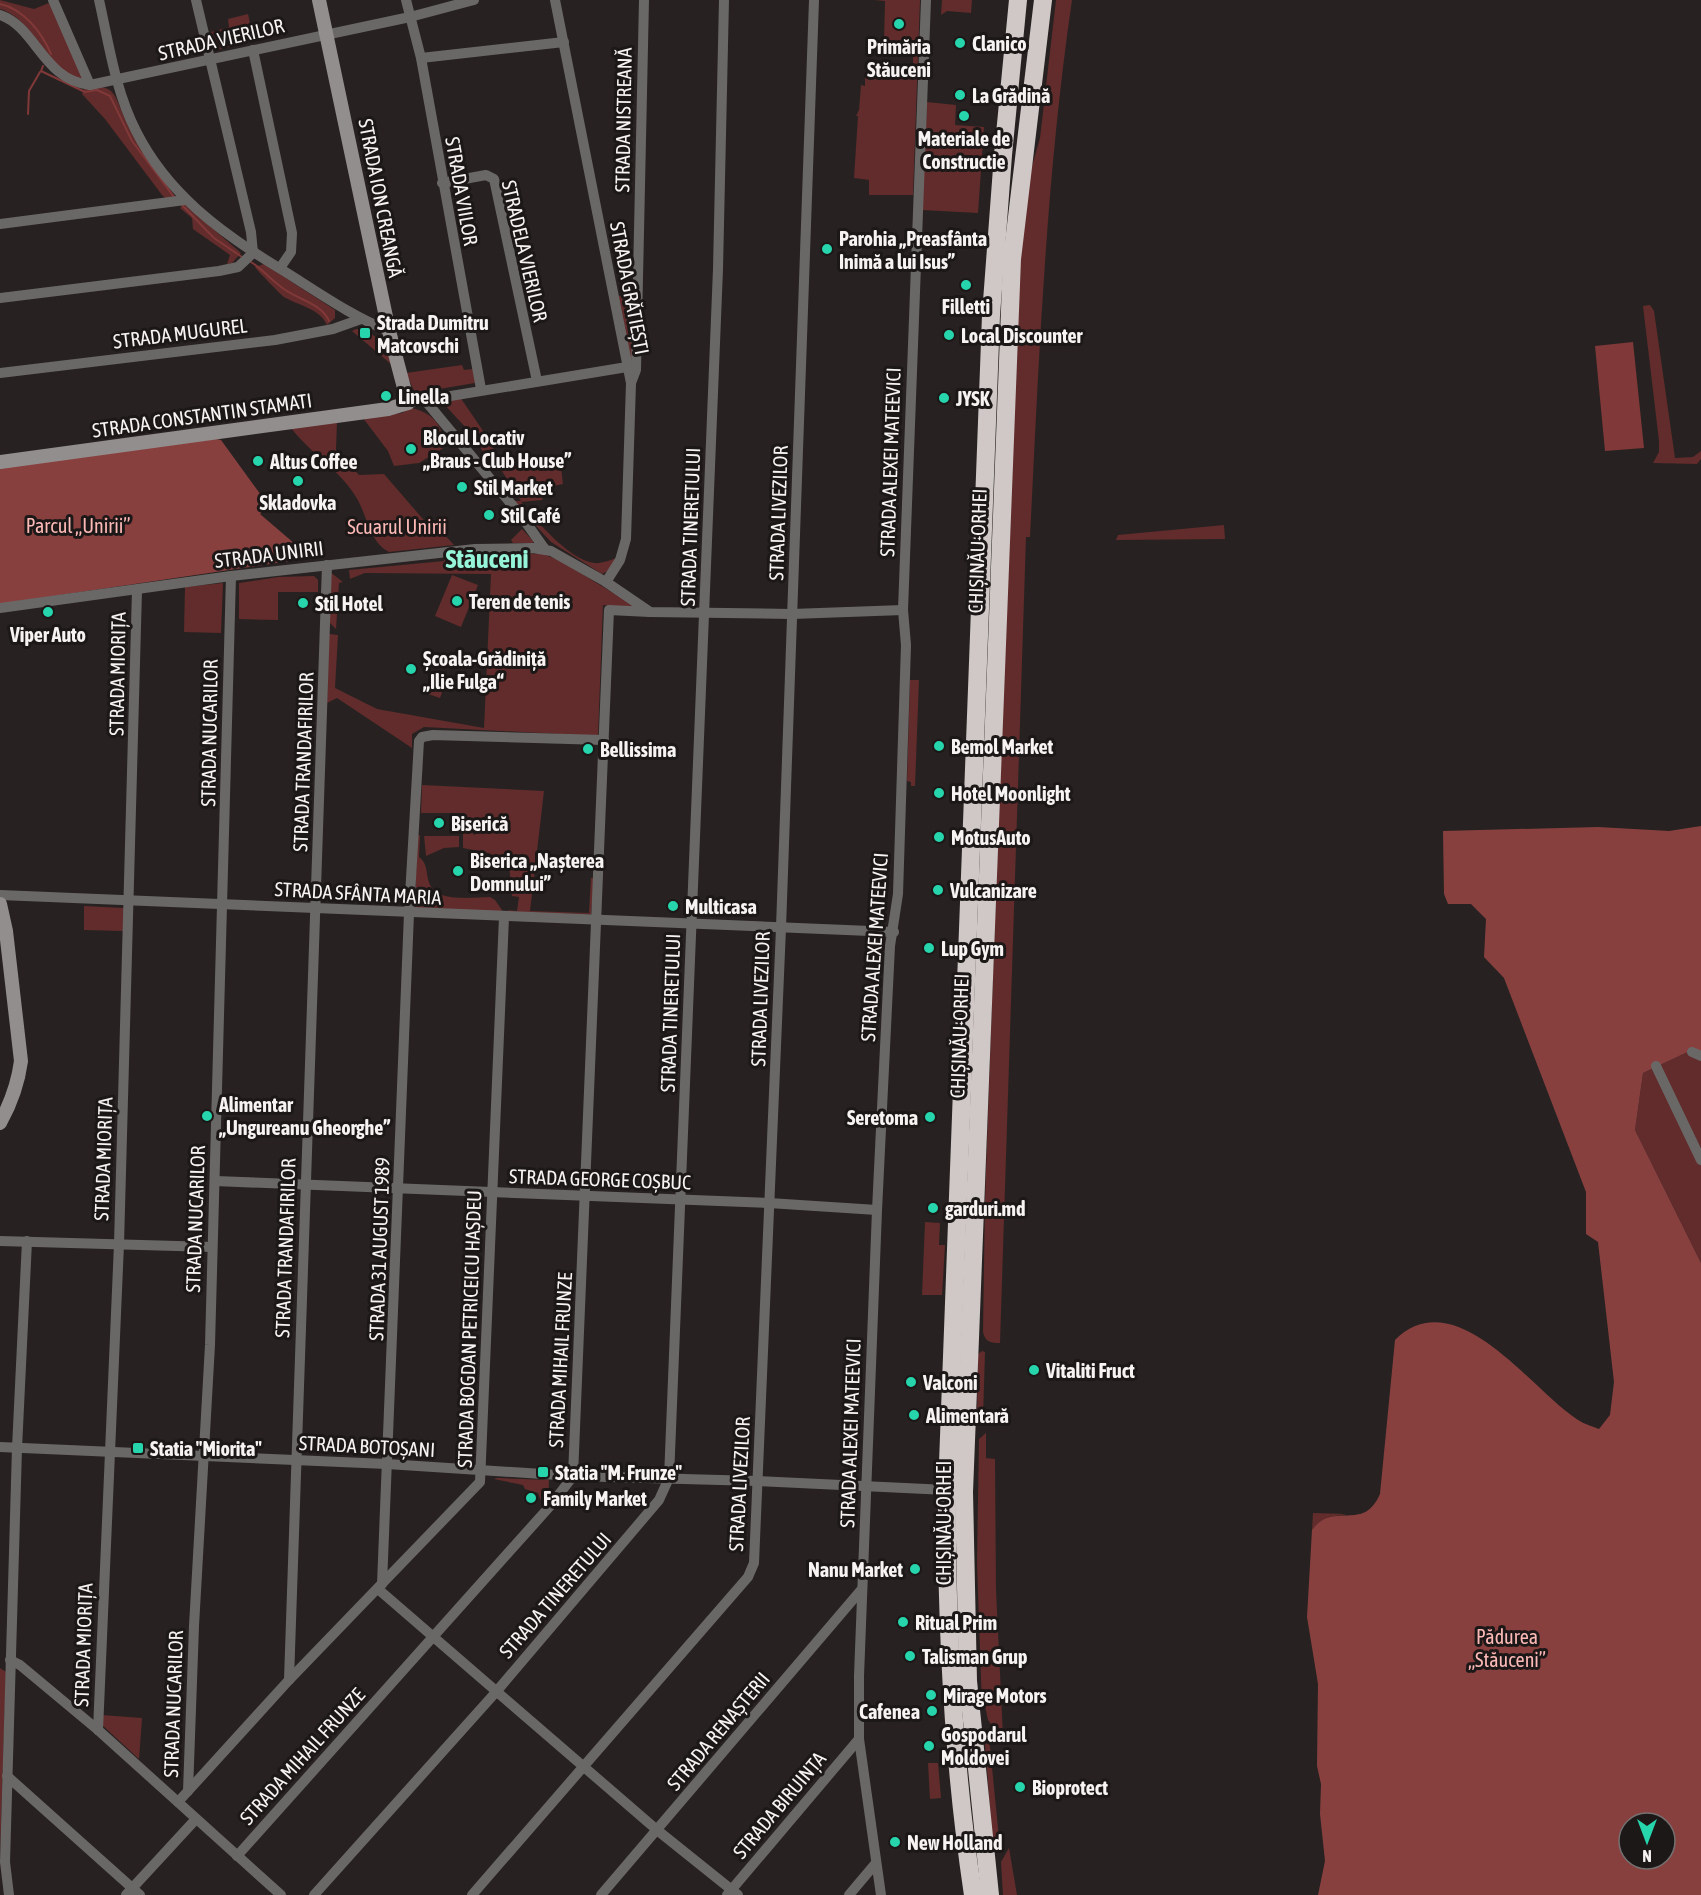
<svg xmlns="http://www.w3.org/2000/svg" width="1701" height="1895" font-family="'Asap Condensed',sans-serif">
  <style>
    .green { fill: #612c2b }
    .forest { fill: #88403f; fill-rule: evenodd }
    .water { fill: #803838 }
    .lines { fill: none; stroke-linecap: round; stroke-linejoin: round }
    .stream { stroke: #803838; stroke-width: 2 }
    .street { stroke: #6a6867; stroke-width: 10 }
    .secondary { stroke: #938e8e; stroke-width: 14 }
    .highway { stroke: #cfc8c7; stroke-width: 18 }
    .poi-dot { fill: #27d5ad; stroke: #1d1818; stroke-width: 2 }
    .labels { text-anchor: middle; dominant-baseline: central; stroke-width: 6; stroke-linejoin: round; paint-order: stroke }
    .street-label { font-size: 20px; fill: #f7f3f3; stroke: #1d1818 }
    .poi-label { font-size: 20px; font-weight: bold; fill: #f7f3f3; stroke: #1d1818; text-anchor: start }
    .park-label { font-size: 20px; fill: #fdbab7; stroke: #1d1818 }
    .district-label { font-size: 26px; font-weight: bold; fill: #96f5d8; stroke: #1d1818 }
  </style>
  <rect width="100%" height="100%" fill="#272221"/>
  <g class="green">
    <path d="M0,0L34,9L49,3L84,80C45,75 36,19 0,9Z"/>
    <polygon points="874,0 920,0 913,195 869,195 869,180 854,178 858,116 856,116 859,110 861,85 865,86 865,76 913,79 913,55 879,54 880,47 884,41 885,1"/>
    <polygon points="942,0 972,0 971,13 947,11 941,15"/>
    <path d="M1056,0H1072C1046,178 1039,357 1030,537H1026L1000,1343C991,1343 985,1342 983,1332L985,1199L1017,298L1028,180L1040,138Z"/>
    <polygon points="248,14 254,41 212,51 207,33 229,27 228,19"/>
    <path d="M102,87C113,89 116,97 120,107C134,141 153,166 175,196L168,200L162,195L105,119L82,94L84,89Z"/>
    <polygon points="927,102 956,105 955,125 984,127 978,213 922,210"/>
    <polygon points="184,204 241,253 232,263 227,264 230,255 193,229 192,218 180,208"/>
    <path d="M264,264L335,310V318L327,325C319,308 299,306 284,297C282,296 256,269 255,267Z"/>
    <polygon points="633,295 633,369 616,296"/>
    <polygon points="1650,305 1654,311 1675,458 1693,457 1701,451 1701,459 1697,464 1653,463 1659,452 1659,441 1643,306"/>
    <polygon points="356,329 364,329 387,345 392,365 352,331"/>
    <polygon points="462,365 464,370 473,369 475,383 415,393 406,373"/>
    <path d="M460,397L492,444L500,467L560,458L563,484L548,487L542,500L521,502C537,521 568,559 594,563C601,564 610,560 617,558L610,570L602,574L551,542L513,501H521L500,468L496,470L467,429L443,403Z"/>
    <path d="M411,408C432,412 443,425 445,447L419,463L394,466L388,451L363,418L402,413Z"/>
    <path d="M337,422L336,450L359,475L384,474L435,533L440,530L454,545L389,552C369,542 367,514 356,497C340,470 310,453 291,428Z"/>
    <polygon points="1224,525 1225,539 1116,540 1118,535"/>
    <polygon points="522,529 534,542 532,543 513,543 511,540"/>
    <polygon points="492,552 543,554 561,561 639,609 603,605 598,736 424,727 412,734 412,748 337,698 327,703 329,634 338,635 335,688 377,709 484,728 491,574 365,573 350,579 349,570 444,561 444,557 481,555 483,560 490,560"/>
    <polygon points="330,572 343,582 339,583 336,629 329,622"/>
    <polygon points="452,575 478,585 461,627 435,616"/>
    <polygon points="314,576 318,580 318,592 278,592 278,620 239,619 239,583 278,577"/>
    <polygon points="223,583 221,633 184,632 185,587"/>
    <polygon points="910,680 919,680 915,786 911,786 911,782 907,781"/>
    <polygon points="430,681 444,687 440,698 425,693"/>
    <polygon points="422,785 544,791 530,911 589,913 591,878 594,878 591,914 511,913 508,910 517,911 519,897 512,896 509,864 489,853 463,848 463,831 471,831 474,835 480,831 476,826 464,826 462,813 421,813"/>
    <path d="M420,835L419,857C427,863 426,870 428,879C433,904 471,897 490,897L495,900L502,910L500,913L415,908L417,836Z"/>
    <polygon points="424,836 459,836 459,847 444,848 426,856"/>
    <polygon points="84,906 124,908 123,931 84,930"/>
    <polygon points="1694,1049 1701,1052 1701,1263 1635,1130 1643,1073"/>
    <polygon points="925,1222 940,1223 939,1245 945,1245 942,1295 922,1295"/>
    <polygon points="982,1351 985,1352 983,1419 977,1419 978,1354"/>
    <polygon points="986,1433 986,1458 995,1459 996,1590 1003,1736 1000,1736 988,1720 985,1706 982,1707 977,1564 979,1439"/>
    <polygon points="497,1478 549,1480 548,1503 543,1506 538,1493 525,1489 523,1485 494,1479"/>
    <polygon points="1313,1513 1346,1514 1330,1517 1312,1530"/>
    <polygon points="0,1668 6,1672 0,1855"/>
    <polygon points="101,1715 142,1718 139,1759 101,1724"/>
    <polygon points="985,1743 989,1743 990,1747 999,1838 996,1841 992,1836"/>
    <polygon points="928,1763 938,1763 941,1798 930,1799"/>
    <polygon points="1009,1848 1017,1895 1003,1895 1001,1862"/>
  </g>
  <g class="forest">
    <polygon points="216,439 221,440 269,506 260,514 309,556 290,561 0,604 0,466"/>
    <path d="M1701,826V1052L1694,1049L1643,1073L1635,1130L1701,1263V1895H1318L1325,1861L1320,1814L1321,1784L1317,1766L1318,1684L1307,1617L1312,1530C1335,1500 1363,1533 1380,1494L1395,1340C1456,1280 1531,1390 1578,1420C1584,1424 1592,1426 1599,1429L1610,1415L1614,1382L1598,1242L1586,1234V1192L1504,978L1484,957L1486,919L1471,904H1448L1444,894L1443,831L1598,827L1669,831ZM1629,1823H1665V1859H1629Z"/>
  </g>
  <polygon class="water" points="1633,342 1644,448 1605,451 1595,346"/>
  <g class="lines">
    <g class="stream">
      <path d="M0,4C24,9 42,33 51,54"/>
      <polyline points="43,66 41,71 85,92 97,90 110,96 132,141 174,197"/>
      <polyline points="28,114 29,91 40,72"/>
      <polyline points="182,205 214,238 242,257"/>
      <path d="M251,262C262,269 269,278 280,286C294,299 321,302 329,321"/>
    </g>
    <g class="street">
      <polyline points="53,0 90,85"/>
      <path d="M99,0C109,44 115,90 136,131C167,193 221,233 279,268C315,290 349,315 389,331"/>
      <polyline points="196,0 251,232 253,253"/>
      <polyline points="406,0 421,58 481,389"/>
      <polyline points="555,0 631,383 626,539 620,560 606,582"/>
      <path d="M0,15C36,27 43,80 90,85L410,17L474,0"/>
      <polyline points="253,50 292,233 291,252 280,268"/>
      <polyline points="421,58 564,42"/>
      <polyline points="442,183 486,175 494,179 537,381"/>
      <polyline points="0,224 185,200"/>
      <polyline points="0,298 219,271 238,267 253,253"/>
      <polyline points="0,373 275,340 333,329 361,319"/>
      <polyline points="631,383 636,370 644,0"/>
      <polyline points="424,399 522,517 544,548"/>
      <polyline points="408,403 627,367"/>
      <polyline points="0,608 231,576 475,549 533,548 551,551 606,582 650,612 792,614 903,610"/>
      <polyline points="0,895 894,932"/>
      <polyline points="1692,1052 1701,1056"/>
      <polyline points="1656,1066 1701,1160"/>
      <polyline points="215,1181 769,1203 877,1210"/>
      <polyline points="0,1241 212,1247"/>
      <polyline points="0,1447 387,1464 573,1476 757,1481 947,1490"/>
      <polyline points="382,1584 409,913 419,741 422,737 433,735 604,740"/>
      <polyline points="378,1589 657,1830 738,1895"/>
      <polyline points="10,1660 20,1665 98,1730 281,1895"/>
      <polyline points="289,1680 327,565"/>
      <polyline points="98,1730 119,1244 137,590"/>
      <polyline points="7,1776 140,1895"/>
      <polyline points="188,1791 194,1626 210,1345 231,576"/>
      <polyline points="178,1802 289,1680 480,1482 504,917"/>
      <polyline points="237,1856 551,1505 573,1476 609,610 650,612"/>
      <polyline points="9,1895 5,1862 17,1448 27,1241"/>
      <polyline points="126,1895 196,1819"/>
      <polyline points="314,1895 496,1692 659,1500 669,1478 718,269 724,0"/>
      <polyline points="472,1895 748,1577 754,1563 781,928 814,0"/>
      <polyline points="601,1895 862,1589"/>
      <polyline points="727,1895 859,1739"/>
      <polyline points="849,1895 876,1863"/>
      <polyline points="881,1895 859,1739 859,1676 877,1210 890,946 898,894 906,645 903,610 926,0"/>
    </g>
    <g class="secondary">
      <polyline points="0,462 388,409 408,403 389,331 319,0"/>
      <path d="M0,904L6,931L21,1061C18,1084 11,1103 0,1123"/>
    </g>
    <g class="highway">
      <path d="M973,1895C953,1761 946,1626 947,1490L991,315L1003,155L1018,0"/>
      <polyline points="990,1895 968,1681 964,1492 1012,259 1043,0"/>
    </g>
  </g>
  <g class="poi-dot">
    <circle cx="899" cy="24" r="6"/>
    <circle cx="960" cy="43" r="6"/>
    <circle cx="960" cy="95" r="6"/>
    <circle cx="964" cy="116" r="6"/>
    <circle cx="827" cy="249" r="6"/>
    <circle cx="966" cy="285" r="6"/>
    <rect x="359" y="327" width="12" height="12" rx="3"/>
    <circle cx="949" cy="335" r="6"/>
    <circle cx="386" cy="396" r="6"/>
    <circle cx="944" cy="398" r="6"/>
    <circle cx="411" cy="449" r="6"/>
    <circle cx="258" cy="461" r="6"/>
    <circle cx="298" cy="481" r="6"/>
    <circle cx="462" cy="487" r="6"/>
    <circle cx="489" cy="515" r="6"/>
    <circle cx="457" cy="601" r="6"/>
    <circle cx="303" cy="603" r="6"/>
    <circle cx="48" cy="612" r="6"/>
    <circle cx="411" cy="669" r="6"/>
    <circle cx="939" cy="746" r="6"/>
    <circle cx="588" cy="749" r="6"/>
    <circle cx="939" cy="793" r="6"/>
    <circle cx="439" cy="823" r="6"/>
    <circle cx="939" cy="837" r="6"/>
    <circle cx="458" cy="871" r="6"/>
    <circle cx="938" cy="890" r="6"/>
    <circle cx="673" cy="906" r="6"/>
    <circle cx="929" cy="948" r="6"/>
    <circle cx="207" cy="1116" r="6"/>
    <circle cx="930" cy="1117" r="6"/>
    <circle cx="933" cy="1208" r="6"/>
    <circle cx="1034" cy="1370" r="6"/>
    <circle cx="911" cy="1382" r="6"/>
    <circle cx="914" cy="1415" r="6"/>
    <rect x="132" y="1442" width="12" height="12" rx="3"/>
    <rect x="537" y="1466" width="12" height="12" rx="3"/>
    <circle cx="531" cy="1498" r="6"/>
    <circle cx="915" cy="1569" r="6"/>
    <circle cx="903" cy="1622" r="6"/>
    <circle cx="910" cy="1656" r="6"/>
    <circle cx="931" cy="1695" r="6"/>
    <circle cx="932" cy="1711" r="6"/>
    <circle cx="929" cy="1746" r="6"/>
    <circle cx="1020" cy="1787" r="6"/>
    <circle cx="895" cy="1842" r="6"/>
  </g>
  <g class="labels">
    <g class="street-label">
      <text transform="translate(221 39) rotate(-13)">STRADA VIERILOR</text>
      <text transform="translate(623 120) rotate(-89)">STRADA NISTREANĂ</text>
      <text transform="translate(462 191) rotate(80)">STRADA VIILOR</text>
      <text transform="translate(381 198) rotate(79)">STRADA ION CREANGĂ</text>
      <text transform="translate(525 251) rotate(77)">STRADELA VIERILOR</text>
      <text transform="translate(630 288) rotate(79)">STRADA GRĂTIEȘTI</text>
      <text transform="translate(180 333) rotate(-7)">STRADA MUGUREL</text>
      <text transform="translate(202 415) rotate(-8)">STRADA CONSTANTIN STAMATI</text>
      <text transform="translate(890 462) rotate(-88)">STRADA ALEXEI MATEEVICI</text>
      <text transform="translate(778 513) rotate(-88)">STRADA LIVEZILOR</text>
      <text transform="translate(690 527) rotate(-88)">STRADA TINERETULUI</text>
      <text transform="translate(977 551) rotate(-88)">CHIȘINĂU-ORHEI</text>
      <text transform="translate(269 554) rotate(-7)">STRADA UNIRII</text>
      <text transform="translate(117 674) rotate(-89)">STRADA MIORIȚA</text>
      <text transform="translate(209 733) rotate(-89)">STRADA NUCARILOR</text>
      <text transform="translate(303 762) rotate(-88)">STRADA TRANDAFIRILOR</text>
      <text transform="translate(358 893) rotate(3)">STRADA SFÂNTA MARIA</text>
      <text transform="translate(874 947) rotate(-86)">STRADA ALEXEI MATEEVICI</text>
      <text transform="translate(760 999) rotate(-88)">STRADA LIVEZILOR</text>
      <text transform="translate(670 1013) rotate(-88)">STRADA TINERETULUI</text>
      <text transform="translate(959 1036) rotate(-88)">CHIȘINĂU-ORHEI</text>
      <text transform="translate(103 1159) rotate(-88)">STRADA MIORIȚA</text>
      <text transform="translate(600 1179) rotate(2)">STRADA GEORGE COȘBUC</text>
      <text transform="translate(195 1219) rotate(-88)">STRADA NUCARILOR</text>
      <text transform="translate(285 1248) rotate(-88)">STRADA TRANDAFIRILOR</text>
      <text transform="translate(379 1249) rotate(-88)">STRADA 31 AUGUST 1989</text>
      <text transform="translate(469 1329) rotate(-88)">STRADA BOGDAN PETRICEICU HAȘDEU</text>
      <text transform="translate(560 1360) rotate(-87)">STRADA MIHAIL FRUNZE</text>
      <text transform="translate(850 1433) rotate(-88)">STRADA ALEXEI MATEEVICI</text>
      <text transform="translate(367 1446) rotate(3)">STRADA BOTOȘANI</text>
      <text transform="translate(739 1484) rotate(-87)">STRADA LIVEZILOR</text>
      <text transform="translate(943 1523) rotate(-90)">CHIȘINĂU-ORHEI</text>
      <text transform="translate(555 1595) rotate(-49)">STRADA TINERETULUI</text>
      <text transform="translate(83 1645) rotate(-88)">STRADA MIORIȚA</text>
      <text transform="translate(173 1704) rotate(-88)">STRADA NUCARILOR</text>
      <text transform="translate(718 1731) rotate(-50)">STRADA RENAȘTERII</text>
      <text transform="translate(302 1756) rotate(-48)">STRADA MIHAIL FRUNZE</text>
      <text transform="translate(779 1805) rotate(-50)">STRADA BIRUINȚA</text>
    </g>
    <g class="poi-label">
      <text x="972" y="43">Clanico</text>
      <text x="899" y="46" text-anchor="middle">Primăria<tspan x="899" dy="23">Stăuceni</tspan></text>
      <text x="972" y="95">La Grădină</text>
      <text x="964" y="138" text-anchor="middle">Materiale de<tspan x="964" dy="23">Constructie</tspan></text>
      <text x="839" y="238">Parohia „Preasfânta<tspan x="839" dy="23">Inimă a lui Isus”</tspan></text>
      <text x="966" y="306" text-anchor="middle">Filletti</text>
      <text x="377" y="322">Strada Dumitru<tspan x="377" dy="23">Matcovschi</tspan></text>
      <text x="961" y="335">Local Discounter</text>
      <text x="398" y="396">Linella</text>
      <text x="956" y="398">JYSK</text>
      <text x="423" y="437">Blocul Locativ<tspan x="423" dy="23">„Braus - Club House”</tspan></text>
      <text x="270" y="461">Altus Coffee</text>
      <text x="474" y="487">Stil Market</text>
      <text x="298" y="502" text-anchor="middle">Skladovka</text>
      <text x="501" y="515">Stil Café</text>
      <text x="469" y="601">Teren de tenis</text>
      <text x="315" y="603">Stil Hotel</text>
      <text x="48" y="634" text-anchor="middle">Viper Auto</text>
      <text x="423" y="658">Școala-Grădiniță<tspan x="423" dy="23">„Ilie Fulga“</tspan></text>
      <text x="951" y="746">Bemol Market</text>
      <text x="600" y="749">Bellissima</text>
      <text x="951" y="793">Hotel Moonlight</text>
      <text x="451" y="823">Biserică</text>
      <text x="951" y="837">MotusAuto</text>
      <text x="470" y="860">Biserica „Nașterea<tspan x="470" dy="23">Domnului”</tspan></text>
      <text x="950" y="890">Vulcanizare</text>
      <text x="685" y="906">Multicasa</text>
      <text x="941" y="948">Lup Gym</text>
      <text x="219" y="1104">Alimentar<tspan x="219" dy="23">„Ungureanu Gheorghe”</tspan></text>
      <text x="918" y="1117" text-anchor="end">Seretoma</text>
      <text x="945" y="1208">garduri.md</text>
      <text x="1046" y="1370">Vitaliti Fruct</text>
      <text x="923" y="1382">Valconi</text>
      <text x="926" y="1415">Alimentară</text>
      <text x="150" y="1448">Statia "Miorita"</text>
      <text x="555" y="1472">Statia "M. Frunze"</text>
      <text x="543" y="1498">Family Market</text>
      <text x="903" y="1569" text-anchor="end">Nanu Market</text>
      <text x="915" y="1622">Ritual Prim</text>
      <text x="922" y="1656">Talisman Grup</text>
      <text x="943" y="1695">Mirage Motors</text>
      <text x="920" y="1711" text-anchor="end">Cafenea</text>
      <text x="941" y="1734">Gospodarul<tspan x="941" dy="23">Moldovei</tspan></text>
      <text x="1032" y="1787">Bioprotect</text>
      <text x="907" y="1842">New Holland</text>
    </g>
    <g class="park-label">
      <text x="78" y="525">Parcul „Unirii”</text>
      <text x="397" y="526">Scuarul Unirii</text>
      <text x="1507" y="1636">Pădurea<tspan x="1507" dy="23">„Stăuceni”</tspan></text>
    </g>
    <g class="district-label">
      <text x="487" y="559">Stăuceni</text>
    </g>
  </g>
  <g transform="translate(1647 1841) rotate(180)"><circle r="28" fill="#1d1818" stroke="#747070" stroke-width="1.5"/>
  <path d="M0-4.5L10 22L0 15L-10 22Z" fill="#27d5ad"/>
  <text y="-9" font-size="16" font-weight="bold" text-anchor="middle" fill="#f7f3f3">N</text>
  </g>
</svg>
